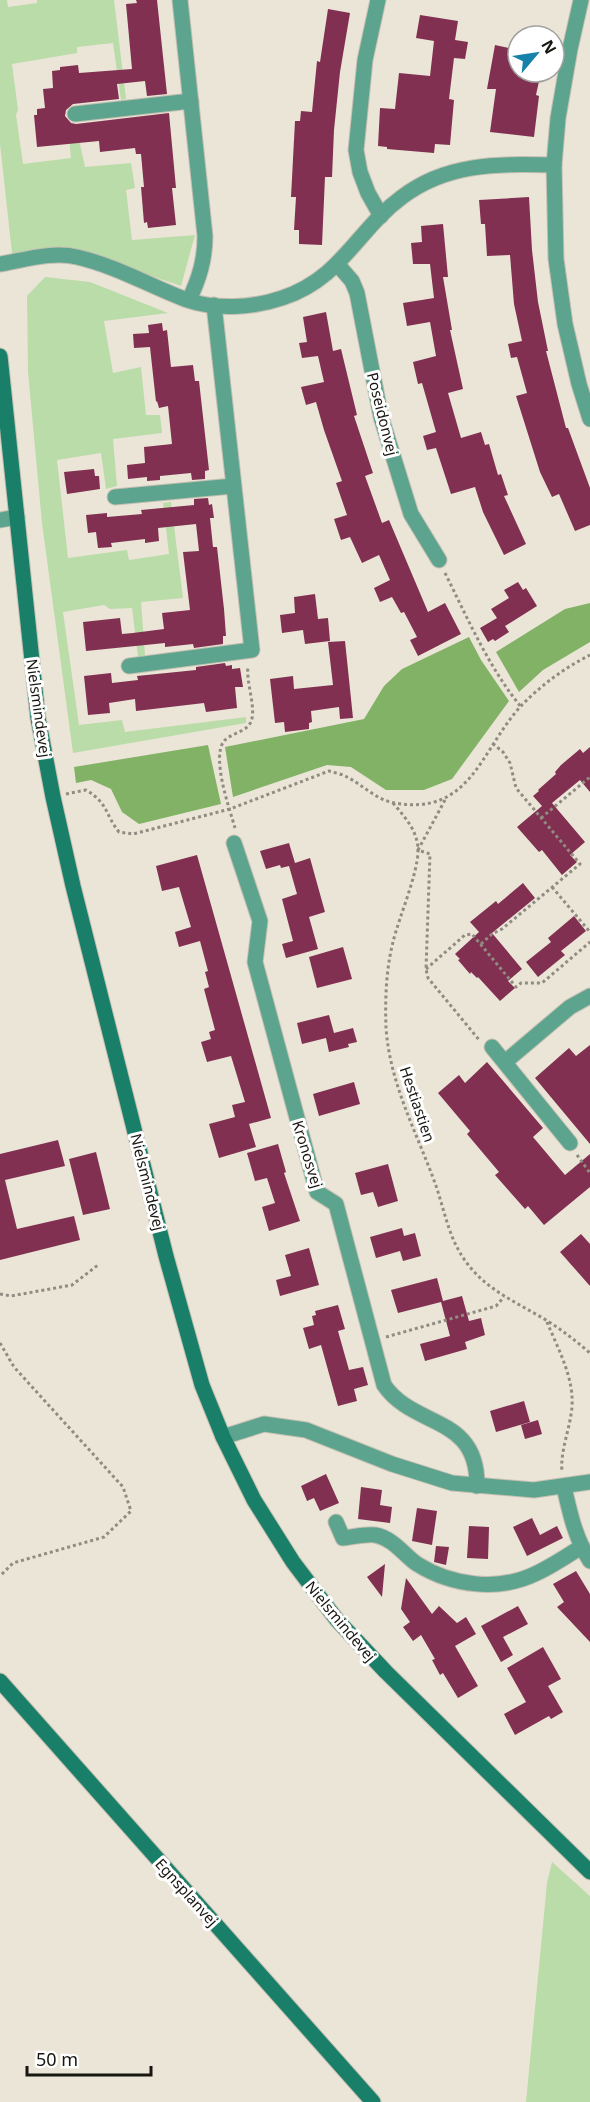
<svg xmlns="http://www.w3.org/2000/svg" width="590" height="2102" font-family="'Noto Sans',sans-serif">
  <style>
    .green { fill: #badca8 }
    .forest { fill: #82b266 }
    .building { fill: #813051 }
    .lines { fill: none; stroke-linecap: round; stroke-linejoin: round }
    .street-casing { stroke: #c5c0b3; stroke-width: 17 }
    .secondary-casing { stroke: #c5c0b3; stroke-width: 17 }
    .path { stroke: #908c82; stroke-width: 3; stroke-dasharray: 3 3; stroke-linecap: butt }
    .street { stroke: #5da48f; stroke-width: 15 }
    .secondary { stroke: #1a7f68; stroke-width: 15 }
    .labels { text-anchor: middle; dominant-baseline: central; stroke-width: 6; stroke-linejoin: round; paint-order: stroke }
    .street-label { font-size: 15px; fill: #181611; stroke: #fff }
  </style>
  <rect width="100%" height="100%" fill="#ebe5d7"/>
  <g class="green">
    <polygon points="0,0 7,0 8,7 37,3 37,0 114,0 126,99 121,100 113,43 77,47 77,53 12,64 18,110 16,115 23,164 71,158 69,136 78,135 85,167 131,163 135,188 126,190 132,240 195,235 181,286 87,254 12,253 0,144"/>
    <polygon points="45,277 90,282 168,313 104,321 113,373 141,367 146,415 160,415 162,433 113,439 117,486 106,489 101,453 57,460 68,558 127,550 129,560 169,554 163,503 171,502 183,598 141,602 145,655 138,657 132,608 110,609 104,605 63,612 79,725 122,720 125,732 246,717 246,723 73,753 42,523 28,372 27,296"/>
    <polygon points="552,1862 590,1896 590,2102 526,2102 547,1883"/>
  </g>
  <g class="forest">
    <polygon points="590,603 590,642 543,670 519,692 496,652 565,609"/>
    <polygon points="469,637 481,660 509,701 452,779 424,790 386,790 351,767 327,765 233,797 225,747 364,719 384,686 402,669"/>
    <polygon points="208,745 221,804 139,824 122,812 111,789 91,780 76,783 74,767"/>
  </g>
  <g class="building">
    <polygon points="136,0 157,0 167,94 147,96 145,81 117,84 119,99 73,104 66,110 65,116 71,123 76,124 169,113 176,188 172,188 176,225 148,228 147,222 144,223 141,187 144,187 141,154 136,154 135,148 100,152 99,141 37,147 34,115 37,115 37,109 45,108 43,89 53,88 52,71 60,70 60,67 78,65 79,73 132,69 126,4 137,3"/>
    <polygon points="328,9 350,13 340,72 334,130 332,177 325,177 322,245 299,244 299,230 294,230 296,197 291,197 295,121 300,121 301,111 312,112 317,61 320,62"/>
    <polygon points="420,15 458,21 455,40 468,42 465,59 454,58 449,99 454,100 450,145 435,144 434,153 387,149 387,147 378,146 380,108 395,109 399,73 430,76 434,41 416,38"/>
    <polygon points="495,45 518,50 518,72 541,72 536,95 539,96 534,137 490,132 496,89 487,89"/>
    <polygon points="529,197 532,250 538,302 548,351 546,351 566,428 568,428 590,488 590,525 575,531 559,494 552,497 540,472 516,396 527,393 517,357 511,358 508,344 522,341 514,304 510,255 487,256 485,224 481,224 479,200"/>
    <polygon points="443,224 448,277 443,277 452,330 450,330 463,389 448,393 461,438 481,432 485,445 489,444 498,475 501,474 508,495 504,496 526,544 504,555 483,512 475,487 451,494 436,448 427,450 423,436 436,432 422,383 418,384 413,362 436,356 430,322 407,326 403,303 434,298 430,264 413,264 411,243 422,242 421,226"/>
    <polygon points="326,312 333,351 341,349 357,415 354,416 373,473 365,476 382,523 389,520 428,612 445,603 461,634 418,656 410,640 417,637 404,612 401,613 392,597 380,602 374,588 390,580 379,555 362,563 350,537 341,540 334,519 347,515 336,483 342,481 324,430 316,402 306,405 301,387 324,382 318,356 302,358 299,343 307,342 303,317"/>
    <polygon points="162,323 163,331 167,330 171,367 193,365 195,381 199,381 209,470 205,471 205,479 192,480 191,473 160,476 160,480 147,481 147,477 128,479 127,465 145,463 144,447 172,444 168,406 159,408 157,401 156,402 150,347 134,348 133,334 149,333 148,325"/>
    <polygon points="94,469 95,476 99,476 100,489 67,494 64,472"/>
    <polygon points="208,498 209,505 212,504 214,518 210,518 213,547 217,547 224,609 226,636 223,636 223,644 194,648 193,644 165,647 165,643 86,651 83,622 120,618 122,634 133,633 164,629 162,613 190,610 183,552 199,551 196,524 158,528 159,541 145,543 145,539 111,543 112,547 98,548 96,532 88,533 86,515 107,513 107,517 142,514 141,510 194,505 194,499"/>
    <polygon points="518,582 523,590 526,588 537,606 505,626 509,632 495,641 493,639 488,642 480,628 497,618 491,609 509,598 504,590"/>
    <polygon points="315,594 318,619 328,618 330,641 305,644 303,630 282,633 280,615 295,613 294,597"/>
    <polygon points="345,641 353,718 340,719 339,707 311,711 312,722 309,723 309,729 285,732 284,722 275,723 270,679 293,676 294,689 333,685 328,642"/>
    <polygon points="225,663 226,666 232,665 232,669 240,668 243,687 235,687 237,708 206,712 204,703 136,711 135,699 109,703 110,713 88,715 84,676 111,673 112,683 138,680 137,676 196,670 196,667"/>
    <polygon points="590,747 590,792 580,780 552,803 585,842 570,855 577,862 562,875 542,850 539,852 517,827 542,806 533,796 539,791 538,790 556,774 555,772 561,765 580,749 583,753"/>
    <polygon points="289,843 295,863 310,858 325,912 309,917 318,949 286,958 282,944 293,941 282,899 297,894 289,866 281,868 280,865 266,869 260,851"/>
    <polygon points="197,855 271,1118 249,1124 256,1147 219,1158 209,1124 235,1117 232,1105 245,1102 231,1056 207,1062 201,1042 211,1039 209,1032 215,1030 204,989 209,987 205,972 208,971 200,941 179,947 175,932 191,927 179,887 162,891 156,866"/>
    <polygon points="523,883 535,898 492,933 522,969 508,981 515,988 500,1001 478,977 477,978 471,972 470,974 458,960 460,959 455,954 479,932 470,922 496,901 498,904"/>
    <polygon points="574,916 586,931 561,951 565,955 538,977 526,962 551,942 548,938"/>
    <polygon points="343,947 352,979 317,988 309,957"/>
    <polygon points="329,1015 334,1033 353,1028 357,1042 348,1044 349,1047 329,1052 326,1038 302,1044 297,1023"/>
    <polygon points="590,1045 590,1144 535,1078 569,1048 576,1056"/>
    <polygon points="487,1062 543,1128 533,1137 565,1175 590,1154 590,1187 544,1225 528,1206 525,1209 495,1175 499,1172 467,1134 470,1131 438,1093 459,1075 465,1083"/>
    <polygon points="354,1082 360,1104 319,1116 313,1094"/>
    <polygon points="58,1140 65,1166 5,1180 17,1229 74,1216 80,1240 0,1260 0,1154"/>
    <polygon points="278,1144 286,1172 284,1173 300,1221 269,1231 262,1207 275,1203 267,1178 255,1181 247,1153"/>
    <polygon points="96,1152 110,1209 83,1215 69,1159"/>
    <polygon points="388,1164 398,1201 378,1207 373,1192 361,1195 355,1173"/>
    <polygon points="402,1228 404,1236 415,1233 421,1256 403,1261 400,1251 376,1258 370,1237"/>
    <polygon points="581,1234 590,1244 590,1286 560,1252"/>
    <polygon points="309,1248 319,1285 280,1296 276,1280 291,1276 285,1255"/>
    <polygon points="437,1278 443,1301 462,1296 469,1321 481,1318 485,1335 465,1342 467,1349 425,1361 420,1344 450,1336 441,1302 398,1313 391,1290"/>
    <polygon points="338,1305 345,1329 338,1331 349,1370 363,1367 368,1385 354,1389 357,1401 338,1406 321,1345 309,1349 303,1328 314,1325 312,1316 316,1315 315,1311"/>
    <polygon points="524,1401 530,1422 496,1432 490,1411"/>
    <polygon points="538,1420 542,1434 525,1439 521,1425"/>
    <polygon points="326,1474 339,1503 320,1511 314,1498 307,1501 301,1486"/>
    <polygon points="361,1487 382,1490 380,1505 392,1507 390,1523 358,1519"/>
    <polygon points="417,1508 437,1511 432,1545 412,1541"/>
    <polygon points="532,1518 540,1535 557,1526 563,1538 527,1556 513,1527"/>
    <polygon points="469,1526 489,1527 488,1559 467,1558"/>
    <polygon points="436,1546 449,1547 446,1565 434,1562"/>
    <polygon points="385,1564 382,1597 367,1577"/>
    <polygon points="576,1571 590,1594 590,1642 557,1607 564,1602 553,1584"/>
    <polygon points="406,1578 432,1614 439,1606 457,1623 466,1617 476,1634 455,1646 478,1686 458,1698 443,1673 440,1675 432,1660 435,1659 421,1635 413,1641 403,1627 410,1622 401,1609"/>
    <polygon points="518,1606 528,1624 503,1637 513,1655 501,1662 481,1626"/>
    <polygon points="543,1647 561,1679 548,1686 563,1712 551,1719 549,1716 515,1735 504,1714 526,1702 507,1668"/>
  </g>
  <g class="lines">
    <defs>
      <g id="street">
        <path d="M180,0L205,236C205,260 199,279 189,300"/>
        <polyline points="378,0 365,60 356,150 360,172 368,193 381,216"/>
        <polyline points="581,0 570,49 558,118 554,165 556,259 565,324 579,384 590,419"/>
        <polyline points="75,114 191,101"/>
        <path d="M0,264C24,260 53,251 77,257C116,266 150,286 187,300C216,310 253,308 282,298C341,279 357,230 402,197C448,162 500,164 554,165"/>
        <polyline points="338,265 352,281 357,293 381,417 411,514 439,560"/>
        <polyline points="115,497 233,486"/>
        <polyline points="0,520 17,517"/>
        <polyline points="129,666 252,650 214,305"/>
        <path d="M234,843L260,921L255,962L317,1192L336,1204L384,1385C414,1429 478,1414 477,1486"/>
        <polyline points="492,1047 570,1143"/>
        <polyline points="505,1062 570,1007 590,996"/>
        <polyline points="223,1437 264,1424 306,1430 392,1464 452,1483 534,1490 590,1482"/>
        <path d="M564,1487C570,1513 575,1538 590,1561"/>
        <path d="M336,1522L343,1538C353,1537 365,1534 375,1535C393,1538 404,1555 417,1564C452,1586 499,1592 537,1573C552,1566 567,1556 581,1547"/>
      </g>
      <g id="secondary">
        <polyline points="0,356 38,718 53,797 73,886 166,1256 202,1385 223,1437 254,1500 293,1562 337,1620 386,1672 590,1872"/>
        <polyline points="0,1681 373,2102"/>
      </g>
    </defs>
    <use href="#street" class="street-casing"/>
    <use href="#secondary" class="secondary-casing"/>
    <g class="path">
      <path d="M445,573C468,619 488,666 521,707"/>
      <path d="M66,794L86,790C109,804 104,813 119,832L133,834L230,809L329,771C335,773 342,774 347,777C363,785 376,800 395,803C470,816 480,752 520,707C540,686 564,668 590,655"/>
      <polyline points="445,800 418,850 430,854 426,969 428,978 480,1041"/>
      <path d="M393,803C404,816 418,831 418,850C418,874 399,917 393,942C386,970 385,999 386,1028C390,1084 416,1131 435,1183C444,1208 448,1236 464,1259C484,1289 516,1302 546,1320C562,1330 576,1341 590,1353"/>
      <polyline points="541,818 590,777"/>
      <path d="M235,828C230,810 211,758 224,741C232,732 250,732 252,718C255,704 246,682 248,666"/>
      <polyline points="552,887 590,932"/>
      <polyline points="481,944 492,934 502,929 580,864 516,788 510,763 503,752 492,743"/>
      <polyline points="426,969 465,935 472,934 516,987 521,983 542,983 590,942"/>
      <polyline points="577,1155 590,1173"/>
      <polyline points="0,1294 11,1296 72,1285 98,1265"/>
      <path d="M547,1322C558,1349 574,1377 572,1407C570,1429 560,1451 562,1472"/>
      <polyline points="386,1337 496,1306 504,1297"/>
      <polyline points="0,1343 14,1367 123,1487 131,1511 104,1537 13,1563 0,1576"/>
    </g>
    <use href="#street" class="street"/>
    <use href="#secondary" class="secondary"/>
  </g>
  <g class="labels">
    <g class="street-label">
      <text transform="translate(383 414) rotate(76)">Poseidonvej</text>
      <text transform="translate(39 708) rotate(82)">Nielsmindevej</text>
      <text transform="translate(418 1104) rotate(71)">Hestiastien</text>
      <text transform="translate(308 1154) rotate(73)">Kronosvej</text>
      <text transform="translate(148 1182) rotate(76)">Nielsmindevej</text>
      <text transform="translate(341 1621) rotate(50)">Nielsmindevej</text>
      <text transform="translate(187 1892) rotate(48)">Egnsplanvej</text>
    </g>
  </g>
  <g transform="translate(536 54) rotate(61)"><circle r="28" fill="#ffffff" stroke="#a3a2a0" stroke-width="1.5"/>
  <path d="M0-4.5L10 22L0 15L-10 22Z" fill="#1682aa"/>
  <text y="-9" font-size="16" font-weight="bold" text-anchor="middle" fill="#181611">N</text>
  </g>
  <path d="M27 2066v9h124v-9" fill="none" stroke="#181611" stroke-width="3"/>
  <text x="36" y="2066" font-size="18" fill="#181611" stroke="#ffffff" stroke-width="4.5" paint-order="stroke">50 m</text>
</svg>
